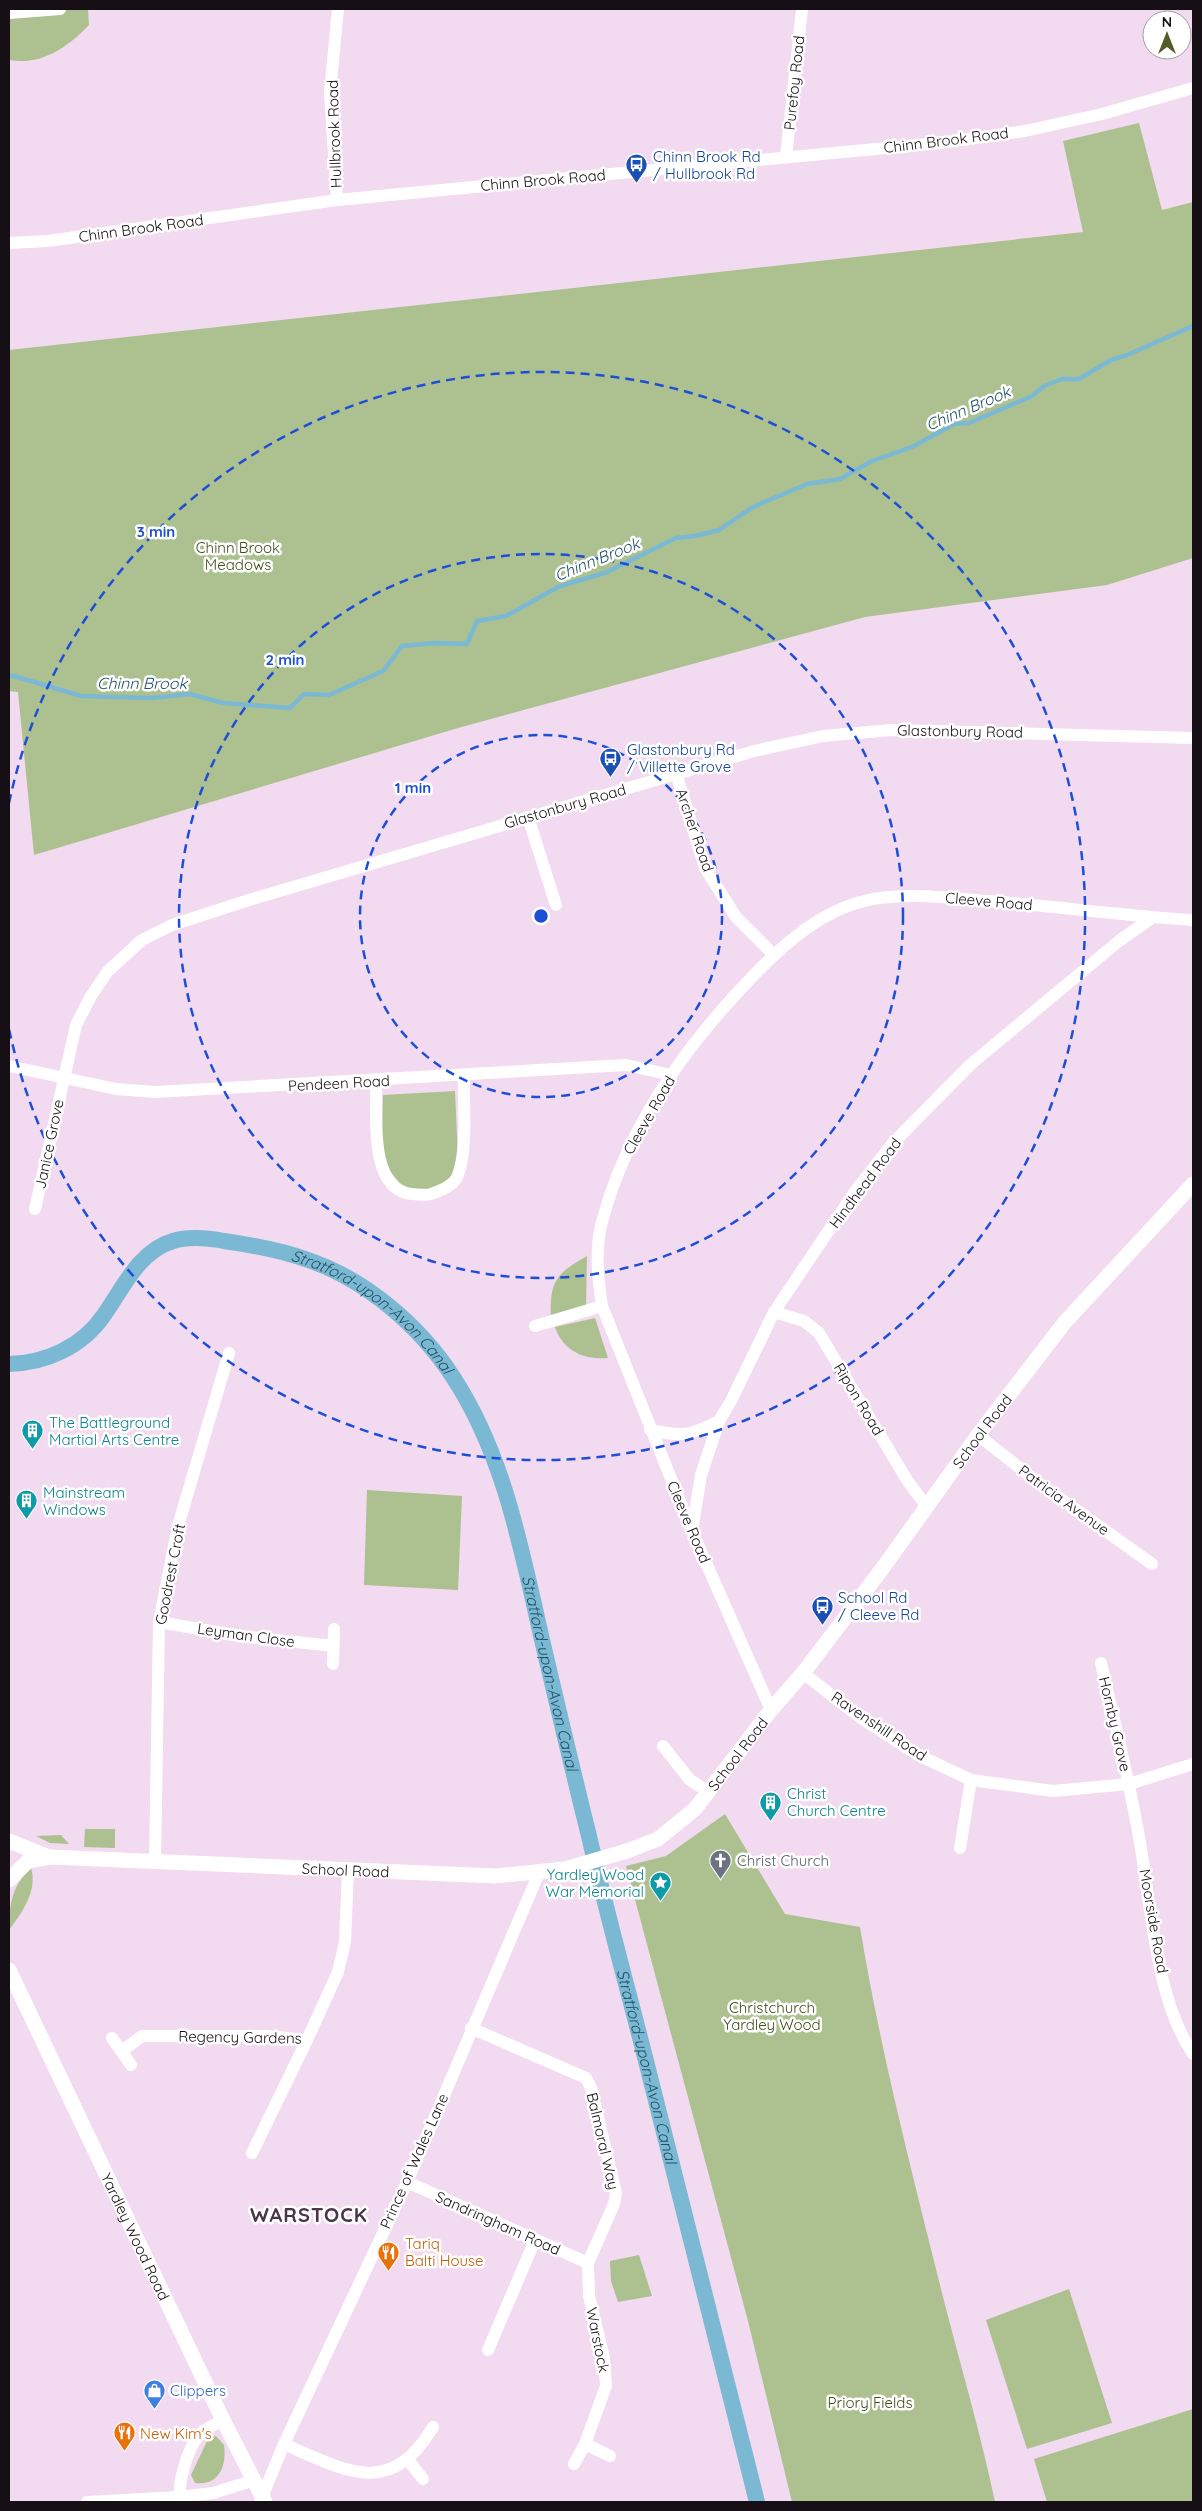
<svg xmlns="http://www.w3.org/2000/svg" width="1202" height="2511" font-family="Quicksand,sans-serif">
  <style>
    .green { fill: #acc18f }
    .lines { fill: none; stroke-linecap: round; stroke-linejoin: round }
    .stream { stroke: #7bb8d3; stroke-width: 4.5 }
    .canal { stroke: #7bb8d3; stroke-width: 16 }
    .minor { stroke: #fff; stroke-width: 12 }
    .tertiary { stroke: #fff; stroke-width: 15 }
    .ring { fill: none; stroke: #1d4ed8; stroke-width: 2.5; stroke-dasharray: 9 6 }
    .labels { text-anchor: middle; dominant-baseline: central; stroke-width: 5; stroke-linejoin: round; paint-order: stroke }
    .street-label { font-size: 15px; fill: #170f16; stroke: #fff }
    .transit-label { font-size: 15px; fill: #164399; stroke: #fff; text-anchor: start }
    .park-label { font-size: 15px; fill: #3c4e17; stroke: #fff }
    .culture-label { font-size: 15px; fill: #0d838f; stroke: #fff; text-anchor: start }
    .worship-label { font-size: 15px; fill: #5b616d; stroke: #fff; text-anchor: start }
    .food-label { font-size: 15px; fill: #c56008; stroke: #fff; text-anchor: start }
    .shop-label { font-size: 15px; fill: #366cbe; stroke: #fff; text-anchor: start }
    .water-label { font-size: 16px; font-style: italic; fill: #215266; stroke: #fff }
    .district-label { font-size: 20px; font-weight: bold; letter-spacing: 1px; fill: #493648; stroke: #fff }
    .centre { fill: #1d4ed8; stroke: #fff; stroke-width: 2.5 }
    .ring-label { font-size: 15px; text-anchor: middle; font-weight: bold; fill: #1d4ed8; stroke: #fff; stroke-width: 5; stroke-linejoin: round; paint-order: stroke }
  </style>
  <rect width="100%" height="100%" fill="#f2daf0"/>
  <g class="green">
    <path d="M9,9H88L89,25C68,47 41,66 9,60Z"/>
    <polygon points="1139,123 1162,210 1193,202 1193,558 1107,585 865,617 458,728 34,855 18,692 9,691 9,350 1083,232 1063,141"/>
    <polygon points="455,1091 458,1160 455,1173 436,1189 405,1190 386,1166 382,1147 383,1095"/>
    <path d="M587,1256L586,1306L551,1317C549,1281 557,1273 587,1256Z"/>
    <path d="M595,1318L608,1358C584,1360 563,1351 555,1327Z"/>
    <polygon points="367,1490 462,1496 458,1590 364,1585"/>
    <path d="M725,1814L785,1914L860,1927C880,2049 911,2169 941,2289C959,2361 980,2430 995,2502H792L748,2321L626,1866L666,1856Z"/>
    <polygon points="85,1829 115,1829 115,1848 84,1847"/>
    <polygon points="61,1835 69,1844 50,1843 36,1836"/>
    <path d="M31,1868C38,1890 22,1913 9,1930C9,1904 12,1886 31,1868Z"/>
    <polygon points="639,2255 652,2296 618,2302 611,2281 610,2261"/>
    <polygon points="1069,2289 1112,2423 1027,2449 986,2320"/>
    <polygon points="1193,2409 1193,2502 1047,2502 1034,2459"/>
    <path d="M216,2436L224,2445C227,2466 219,2486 195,2483L191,2475L209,2437Z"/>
  </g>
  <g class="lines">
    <polyline class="stream" points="9,676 14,676 81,696 151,698 190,694 223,703 290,708 304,694 329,695 383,671 402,646 435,643 467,644 477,621 506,616 558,587 607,572 676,538 695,536 719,530 753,507 807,484 840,479 872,461 912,447 954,424 969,423 1032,396 1044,386 1062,379 1079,379 1111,360 1127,355 1193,326"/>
    <path class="canal" id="s1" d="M9,1364C46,1363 82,1347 104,1315C123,1288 139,1251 173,1241C189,1236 208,1238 224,1241C252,1245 281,1250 308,1260C365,1279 420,1326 453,1377C505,1456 522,1553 543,1644C558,1708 573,1772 589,1836C606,1911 627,1986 646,2061C683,2208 720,2355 757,2502"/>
    <g class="minor">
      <polyline points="9,13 60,9"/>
      <polyline points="786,157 802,9"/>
      <polyline points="337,200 330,93 338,9"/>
      <polyline points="9,243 48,241 337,200 939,143 1025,131 1102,114 1193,88"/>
      <polyline points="676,773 705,868 736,917 774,955"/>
      <polyline points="528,817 556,905"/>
      <polyline points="9,1066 116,1089 156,1092 626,1065 671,1075"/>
      <path d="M376,1081C377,1113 368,1190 412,1194C418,1194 424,1196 431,1194C440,1191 455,1185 458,1175C468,1147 463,1106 464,1076"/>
      <polyline points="35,1209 76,1025 91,996 108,971 142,940 172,925 249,900 754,751 823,736 891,730 1193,738"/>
      <polyline points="774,1312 804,1321 819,1333 907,1480 927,1507"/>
      <polyline points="535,1326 602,1306"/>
      <path d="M650,1430C684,1437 689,1436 719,1421"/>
      <polyline points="978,1435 1040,1484 1152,1564"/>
      <polyline points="692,1531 701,1475 719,1421 731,1401 774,1312 854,1193 893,1143 971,1064 1119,941 1153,917"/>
      <polyline points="159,1622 240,1636 333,1646"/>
      <path d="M1101,1663C1115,1725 1131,1786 1141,1849C1152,1913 1156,1999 1193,2054"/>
      <polyline points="333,1664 334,1629"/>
      <polyline points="803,1673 861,1718 918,1755 971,1780 1053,1791 1129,1784 1193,1764"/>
      <path d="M771,1710L692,1531L602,1306C598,1280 595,1252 601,1226C625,1130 685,1046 753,976C785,943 822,910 868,900C908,892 947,898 987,901C1056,906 1124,916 1193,920"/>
      <polyline points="663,1746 690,1780 709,1792"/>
      <polyline points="960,1848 971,1780"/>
      <polyline points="155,1862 159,1622 178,1526 229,1353"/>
      <polyline points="471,2028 586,2078 591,2088 616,2193 614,2204 588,2263 589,2296 604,2358 606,2386 585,2444 574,2464"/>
      <polyline points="112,2038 131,2065"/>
      <polyline points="122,2051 142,2036 267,2036 307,2040 338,1972 345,1942 348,1870"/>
      <polyline points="252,2153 307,2040"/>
      <polyline points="407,2182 588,2263"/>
      <polyline points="488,2350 535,2240"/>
      <path d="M284,2444C346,2471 390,2499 433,2427"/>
      <polyline points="585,2444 610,2456"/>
      <polyline points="408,2460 423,2479"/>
      <polyline points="87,2502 179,2497 213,2493 255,2480"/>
      <path d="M181,2502C176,2485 188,2448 199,2435C204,2429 216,2424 223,2420"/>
      <polyline points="260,2502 284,2444 407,2182 539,1873"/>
    </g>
    <g class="tertiary">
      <polyline points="9,1841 49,1857"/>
      <path id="s2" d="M9,1880L28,1861L50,1857L495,1876L565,1869L627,1851L658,1839L695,1809L771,1710L803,1673L882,1569L978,1435L1065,1322L1193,1184"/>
      <path id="s3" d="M9,1970L223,2420L265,2502"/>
    </g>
  </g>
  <g class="ring">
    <circle cx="541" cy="916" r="181"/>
    <circle cx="541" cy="916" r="362"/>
    <path d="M9 803A544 544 0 1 1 9 1029"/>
  </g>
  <defs>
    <symbol id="bus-pin" viewBox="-11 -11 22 30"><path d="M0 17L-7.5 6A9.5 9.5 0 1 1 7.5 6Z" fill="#1a4fb4" stroke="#fff"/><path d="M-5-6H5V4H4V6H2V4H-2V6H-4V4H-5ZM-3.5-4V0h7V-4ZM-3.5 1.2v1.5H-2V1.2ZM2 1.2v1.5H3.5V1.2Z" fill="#fff"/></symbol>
    <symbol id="building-pin" viewBox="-11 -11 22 30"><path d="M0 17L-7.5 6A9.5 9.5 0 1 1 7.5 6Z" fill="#0f9aa8" stroke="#fff"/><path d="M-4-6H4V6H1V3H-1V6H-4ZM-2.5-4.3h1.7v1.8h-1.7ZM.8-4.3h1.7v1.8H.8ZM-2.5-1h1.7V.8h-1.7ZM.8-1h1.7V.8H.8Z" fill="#fff"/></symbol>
    <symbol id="church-pin" viewBox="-11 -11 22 30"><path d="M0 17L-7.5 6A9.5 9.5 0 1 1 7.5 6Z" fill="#6b7280" stroke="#fff"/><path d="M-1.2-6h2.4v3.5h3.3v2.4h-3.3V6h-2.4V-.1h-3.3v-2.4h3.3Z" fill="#fff"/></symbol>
    <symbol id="sight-pin" viewBox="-11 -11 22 30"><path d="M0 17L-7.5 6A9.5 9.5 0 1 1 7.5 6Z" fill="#0f9aa8" stroke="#fff"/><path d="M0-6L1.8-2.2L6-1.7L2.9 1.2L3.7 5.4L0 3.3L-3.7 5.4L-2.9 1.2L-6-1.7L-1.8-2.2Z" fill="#fff"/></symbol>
    <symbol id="restaurant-pin" viewBox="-11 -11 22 30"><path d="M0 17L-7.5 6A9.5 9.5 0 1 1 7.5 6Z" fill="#e8710a" stroke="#fff"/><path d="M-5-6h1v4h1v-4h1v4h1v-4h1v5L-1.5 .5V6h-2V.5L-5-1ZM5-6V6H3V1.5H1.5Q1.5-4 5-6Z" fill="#fff"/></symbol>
    <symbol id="shop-pin" viewBox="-11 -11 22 30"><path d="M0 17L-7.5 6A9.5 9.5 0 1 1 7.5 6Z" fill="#3f7fe0" stroke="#fff"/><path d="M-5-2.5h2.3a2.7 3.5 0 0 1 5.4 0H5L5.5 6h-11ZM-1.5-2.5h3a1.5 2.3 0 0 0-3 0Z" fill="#fff"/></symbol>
  </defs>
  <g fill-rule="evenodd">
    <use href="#bus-pin" x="624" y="152" width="25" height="34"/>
    <use href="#bus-pin" x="598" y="746" width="25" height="34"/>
    <use href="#building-pin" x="20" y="1418" width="25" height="34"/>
    <use href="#building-pin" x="14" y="1488" width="25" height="34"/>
    <use href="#bus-pin" x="810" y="1594" width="25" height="34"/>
    <use href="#building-pin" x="758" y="1790" width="25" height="34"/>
    <use href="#church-pin" x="708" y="1848" width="25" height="34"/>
    <use href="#sight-pin" x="648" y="1870" width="25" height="34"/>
    <use href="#restaurant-pin" x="376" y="2240" width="25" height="34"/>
    <use href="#shop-pin" x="142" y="2378" width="25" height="34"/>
    <use href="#restaurant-pin" x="112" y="2420" width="25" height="34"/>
  </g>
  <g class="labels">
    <g class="street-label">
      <text transform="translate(794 83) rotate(-84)">Purefoy Road</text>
      <text transform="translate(334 134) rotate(-92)">Hullbrook Road</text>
      <text transform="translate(946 140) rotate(-7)">Chinn Brook Road</text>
      <text transform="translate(543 180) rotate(-5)">Chinn Brook Road</text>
      <text transform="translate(141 228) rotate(-8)">Chinn Brook Road</text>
      <text transform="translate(960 731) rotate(1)">Glastonbury Road</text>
      <text transform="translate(565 806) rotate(-16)">Glastonbury Road</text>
      <text transform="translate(695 830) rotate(71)">Archer Road</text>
      <text transform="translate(989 901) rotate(5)">Cleeve Road</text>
      <text transform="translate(339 1083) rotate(-3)">Pendeen Road</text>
      <text transform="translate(649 1115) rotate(-60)">Cleeve Road</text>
      <text transform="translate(49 1144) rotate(-78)">Janice Grove</text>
      <text transform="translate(865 1183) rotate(-53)">Hindhead Road</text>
      <text transform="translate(859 1399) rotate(59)">Ripon Road</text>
      <text stroke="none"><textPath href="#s2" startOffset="1185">School Road</textPath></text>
      <text transform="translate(1064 1500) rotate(36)">Patricia Avenue</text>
      <text transform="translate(689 1522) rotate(67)">Cleeve Road</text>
      <text transform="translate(170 1574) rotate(-79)">Goodrest Croft</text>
      <text transform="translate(246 1635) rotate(8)">Leyman Close</text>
      <text transform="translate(1115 1724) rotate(77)">Hornby Grove</text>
      <text transform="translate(879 1726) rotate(34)">Ravenshill Road</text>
      <text stroke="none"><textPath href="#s2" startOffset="780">School Road</textPath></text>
      <text stroke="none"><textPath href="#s2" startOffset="345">School Road</textPath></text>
      <text transform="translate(1154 1921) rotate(80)">Moorside Road</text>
      <text transform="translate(240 2037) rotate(1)">Regency Gardens</text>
      <text transform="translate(603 2141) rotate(77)">Balmoral Way</text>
      <text transform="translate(414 2161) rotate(-66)">Prince of Wales Lane</text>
      <text transform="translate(498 2223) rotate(24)">Sandringham Road</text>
      <text stroke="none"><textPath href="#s3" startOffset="295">Yardley Wood Road</textPath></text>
      <text transform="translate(598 2340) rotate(79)">Warstock</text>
    </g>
    <g class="transit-label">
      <text x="653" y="156">Chinn Brook Rd<tspan x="653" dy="17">/ Hullbrook Rd</tspan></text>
      <text x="627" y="749">Glastonbury Rd<tspan x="627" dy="17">/ Villette Grove</tspan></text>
      <text x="838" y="1597">School Rd<tspan x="838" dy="17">/ Cleeve Rd</tspan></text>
    </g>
    <g class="park-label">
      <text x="238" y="547">Chinn Brook<tspan x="238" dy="17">Meadows</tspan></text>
      <text x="772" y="2007">Christchurch<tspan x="772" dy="17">Yardley Wood</tspan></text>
      <text x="870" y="2402">Priory Fields</text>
    </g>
    <g class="culture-label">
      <text x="49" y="1422">The Battleground<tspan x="49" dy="17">Martial Arts Centre</tspan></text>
      <text x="43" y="1492">Mainstream<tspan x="43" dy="17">Windows</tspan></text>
      <text x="787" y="1793">Christ<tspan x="787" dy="17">Church Centre</tspan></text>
      <text x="644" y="1874" text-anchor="end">Yardley Wood<tspan x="644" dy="17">War Memorial</tspan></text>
    </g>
    <g class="worship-label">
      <text x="737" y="1860">Christ Church</text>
    </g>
    <g class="food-label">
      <text x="405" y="2243">Tariq<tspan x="405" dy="17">Balti House</tspan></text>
      <text x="140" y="2433">New Kim's</text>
    </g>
    <g class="shop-label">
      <text x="170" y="2390">Clippers</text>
    </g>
    <g class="water-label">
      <text transform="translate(968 408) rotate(-23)">Chinn Brook</text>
      <text transform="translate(597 559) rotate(-22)">Chinn Brook</text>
      <text x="142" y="683">Chinn Brook</text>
      <text stroke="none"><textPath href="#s1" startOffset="435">Stratford-upon-Avon Canal</textPath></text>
      <text stroke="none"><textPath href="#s1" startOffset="855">Stratford-upon-Avon Canal</textPath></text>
      <text stroke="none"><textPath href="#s1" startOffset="1260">Stratford-upon-Avon Canal</textPath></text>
    </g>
    <g class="district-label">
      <text x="309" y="2214">WARSTOCK</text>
    </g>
  </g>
  <circle cx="541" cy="916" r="8" class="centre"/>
  <g class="ring-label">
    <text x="156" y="537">3 min</text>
    <text x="285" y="665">2 min</text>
    <text x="413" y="793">1 min</text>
  </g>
  <rect width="1202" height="2511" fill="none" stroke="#170f16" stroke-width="20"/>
  <g transform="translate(1167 35)"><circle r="24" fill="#ffffff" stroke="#a29fa2"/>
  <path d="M0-4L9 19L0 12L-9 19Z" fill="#545a28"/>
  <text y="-8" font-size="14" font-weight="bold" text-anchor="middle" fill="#170f16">N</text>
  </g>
</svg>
